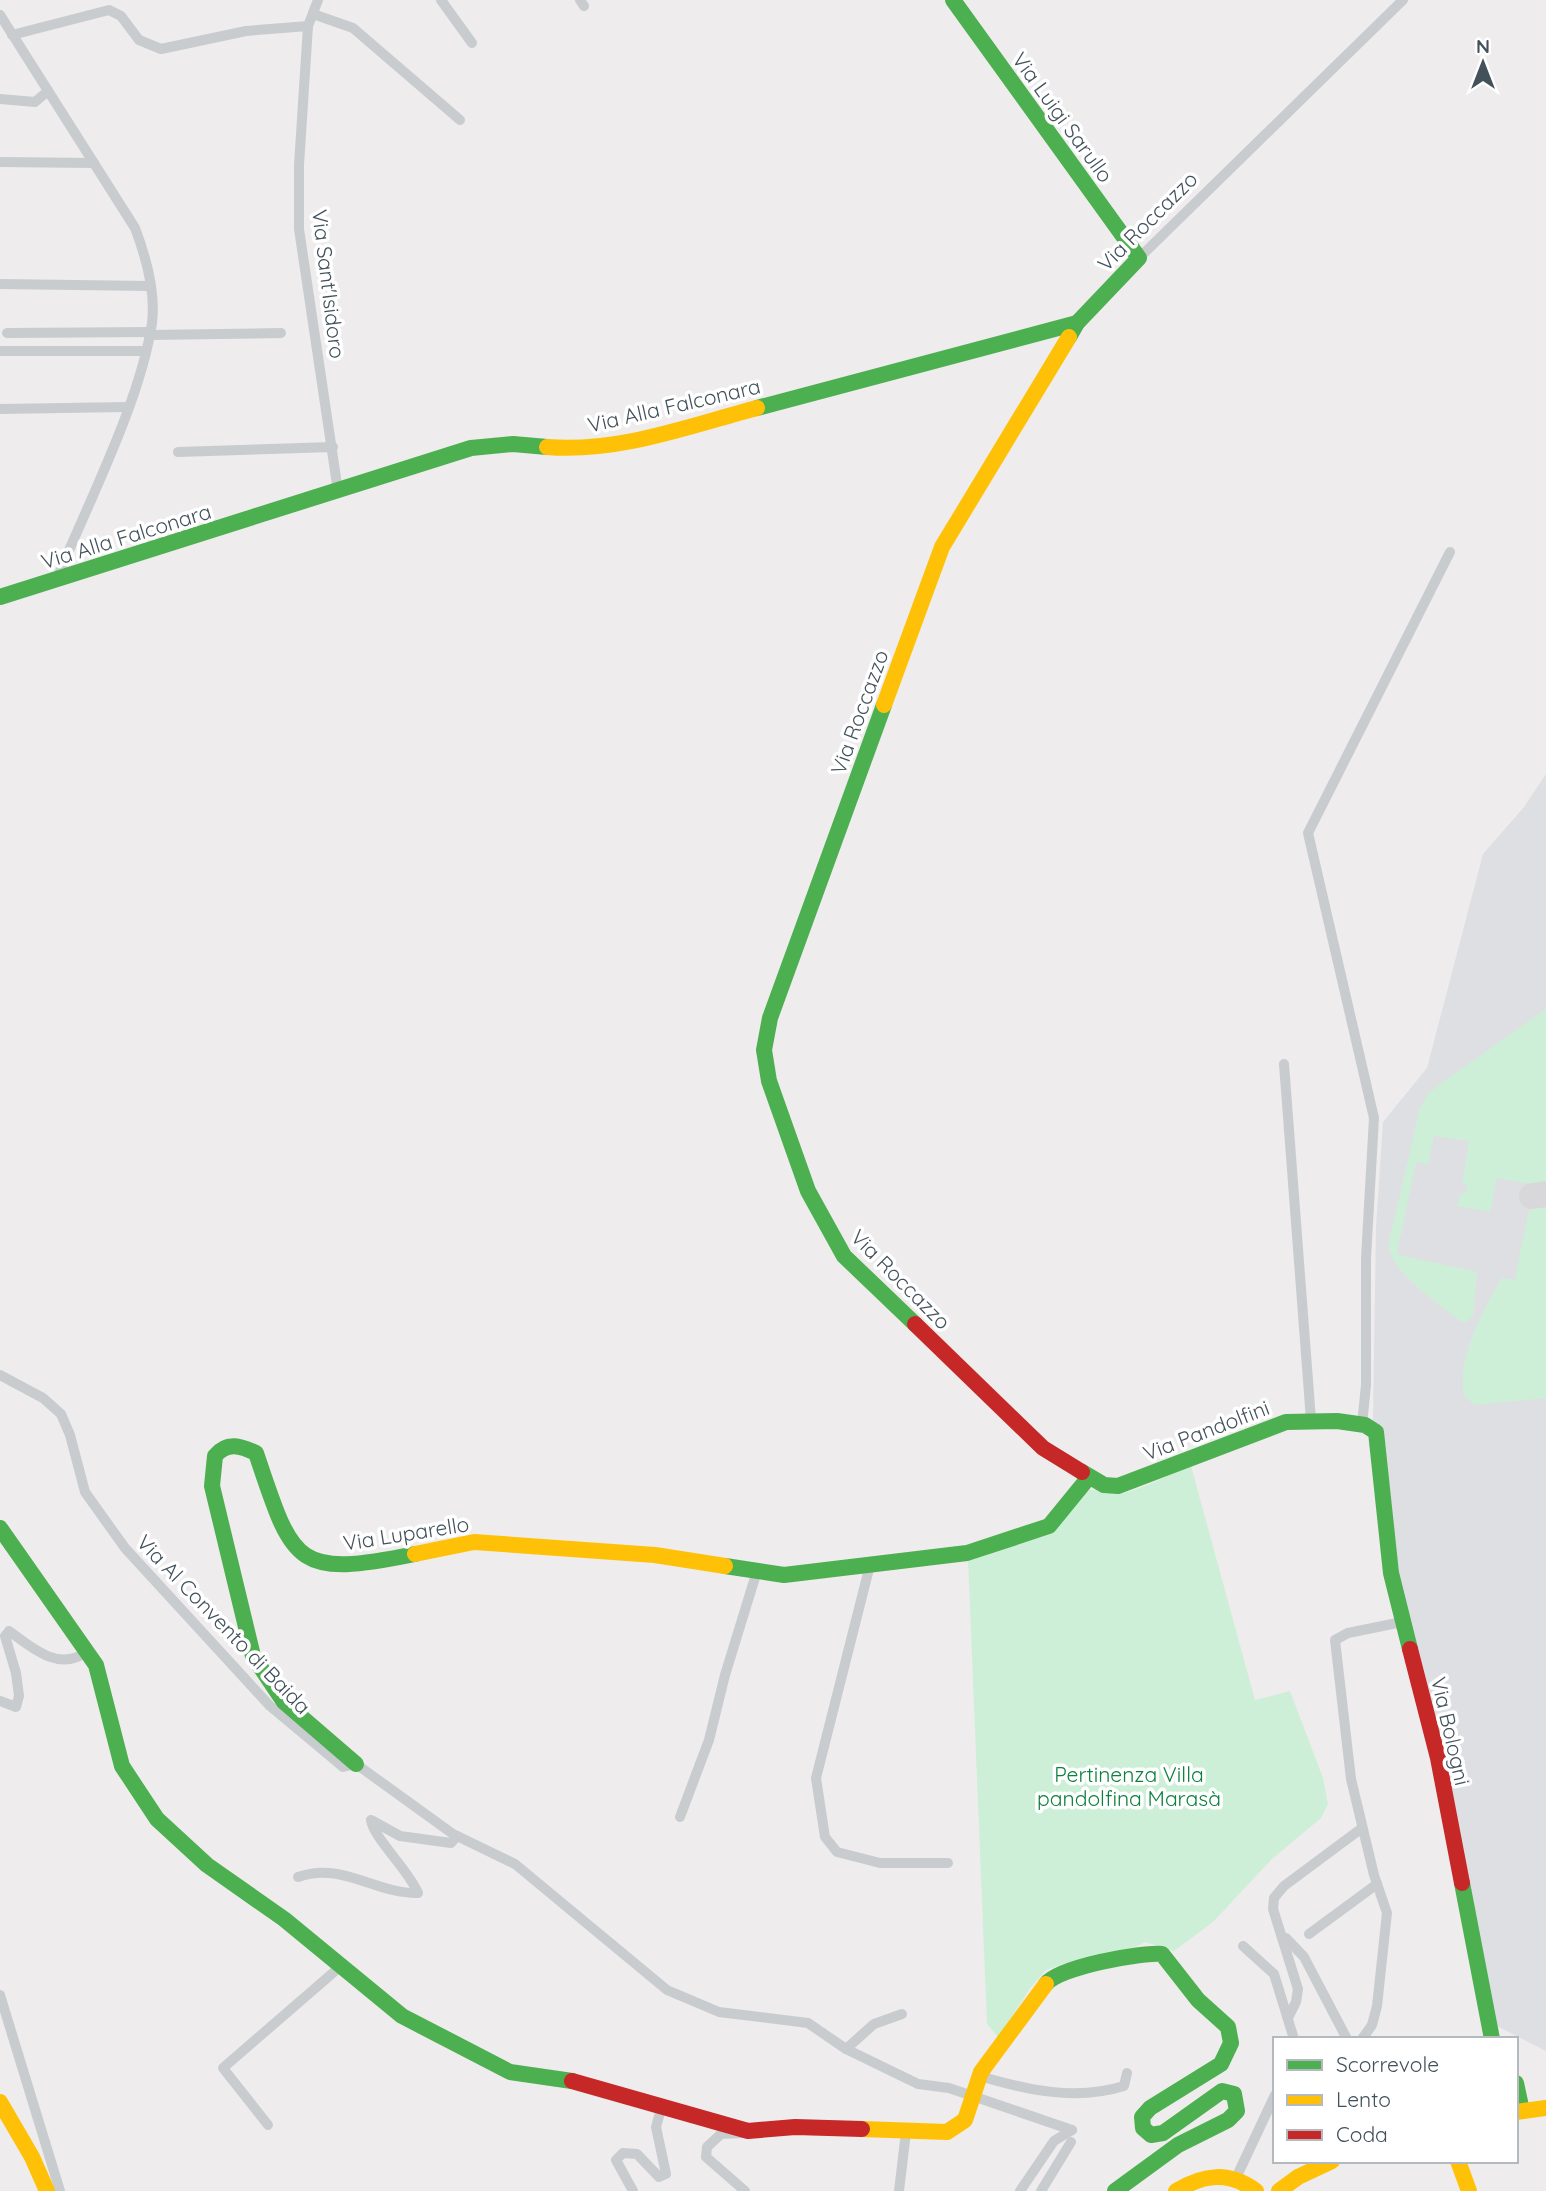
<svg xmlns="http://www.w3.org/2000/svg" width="1546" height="2191" font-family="Quicksand,sans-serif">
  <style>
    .airport { fill: #dedfe2 }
    .green { fill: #ceefd7 }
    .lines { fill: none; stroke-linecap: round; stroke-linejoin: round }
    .taxiway { stroke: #d8d8da; stroke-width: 26 }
    .street { stroke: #c8ccce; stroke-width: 10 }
    .fast { stroke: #4caf50; stroke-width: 16 }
    .slow { stroke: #ffc107; stroke-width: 16 }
    .jam { stroke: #c62828; stroke-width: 16 }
    .labels { text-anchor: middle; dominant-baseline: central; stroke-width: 7; stroke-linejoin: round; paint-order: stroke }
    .street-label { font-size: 21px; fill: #42515a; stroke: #fff }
    .park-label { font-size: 21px; fill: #0d813d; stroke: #fff }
  </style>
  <rect width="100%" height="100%" fill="#eeecec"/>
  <polygon class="airport" points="1546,774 1546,2051 1491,2023 1400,1591 1373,1421 1376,1227 1383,1122 1427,1068 1483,854 1524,807"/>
  <g class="green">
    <path d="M1546,1009V1187L1497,1178L1490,1212L1458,1206L1460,1194L1466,1193L1467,1184L1462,1183L1469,1141L1434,1136L1428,1165L1416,1162L1397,1252L1399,1255L1477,1272L1473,1316L1467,1322L1460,1321C1439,1303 1387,1271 1389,1242L1420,1108L1428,1094L1440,1084Z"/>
    <path d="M1546,1202V1398L1474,1405L1464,1395C1457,1357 1483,1310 1502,1278L1515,1280L1528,1213L1535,1205Z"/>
    <path d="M1191,1466L1255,1700L1290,1691L1323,1778L1328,1804L1321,1818L1272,1859L1213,1922L1174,1951L1145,1942L1119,1955L1066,1963L1046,1970L1031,1987L998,2037L987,2024L968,1558L1028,1540L1083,1491C1098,1487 1108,1495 1122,1493C1145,1489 1169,1474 1191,1466Z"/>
  </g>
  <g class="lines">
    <polyline class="taxiway" points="1532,1196 1546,1194"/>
    <g class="street">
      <polyline points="318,0 308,26 299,165 299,229 338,491"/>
      <polyline points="441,0 472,43"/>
      <polyline points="580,0 584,6"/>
      <polyline points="313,14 353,28 460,120"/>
      <path d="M0,15L135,228C146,257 156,292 152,323C140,403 87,505 56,581"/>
      <polyline points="12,35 109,10 121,16 139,40 161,49 246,31 308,26"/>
      <polyline points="0,99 35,102 48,91"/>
      <polyline points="0,162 94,163"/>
      <polyline points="1139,258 1403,0"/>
      <polyline points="0,284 150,286"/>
      <polyline points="7,333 150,332"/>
      <polyline points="149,335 281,333"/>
      <polyline points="0,351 146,351"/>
      <polyline points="0,409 127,407"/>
      <polyline points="178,452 333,447"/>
      <polyline points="1284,1064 1311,1420"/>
      <polyline points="0,1375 43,1398 61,1414 70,1435 85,1492 125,1548 270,1706 343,1767 356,1764 453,1834 515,1864 667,1990 719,2012 808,2023 846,2049 918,2084 949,2088 1072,2130"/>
      <polyline points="1362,1425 1366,1385 1366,1258 1374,1118 1308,833 1450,552"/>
      <polyline points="870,1565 816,1778 825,1837 837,1852 880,1863 948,1863"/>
      <path d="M0,1701L16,1707L19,1696L16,1673L5,1636L9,1631C32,1648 59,1672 86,1652"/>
      <polyline points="680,1817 709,1740 725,1675 757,1571"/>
      <path d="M298,1877C341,1861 376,1894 418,1893C408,1869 374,1839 371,1820L400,1836L451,1843L457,1836"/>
      <polyline points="1309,1934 1377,1884"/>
      <polyline points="1286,1938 1304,1957 1347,2039"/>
      <polyline points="1243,1946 1274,1974 1294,2039"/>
      <polyline points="0,1995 60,2191"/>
      <polyline points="1288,2018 1296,2002 1298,1989 1273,1909 1274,1898 1284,1886 1362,1828"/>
      <polyline points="1362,2039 1372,2025 1377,2006 1387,1913 1374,1875 1351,1779 1335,1640 1348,1633 1402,1622"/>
      <polyline points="846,2049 874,2024 902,2014"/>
      <path d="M980,2076C1026,2090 1076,2101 1124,2086L1127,2073"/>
      <polyline points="268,2125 223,2068 342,1965"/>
      <polyline points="742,2133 721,2134 707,2147 706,2157 745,2191"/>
      <polyline points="1236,2178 1275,2095"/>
      <polyline points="633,2191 616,2160 623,2153 637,2154 659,2177 666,2174 656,2127 661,2109"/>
      <polyline points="899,2191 906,2132"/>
      <polyline points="1020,2191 1054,2141 1072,2130"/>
      <polyline points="1041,2191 1071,2142"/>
    </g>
    <g class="fast">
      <polyline points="953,0 1139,258 1077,323 1069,337"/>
      <polyline points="757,408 1077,323"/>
      <polyline points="0,597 471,448 513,444 547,447"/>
      <polyline points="884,705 770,1018 764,1050 769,1081 808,1191 844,1256 915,1324"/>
      <polyline points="1082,1472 1104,1485 1118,1486 1286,1422 1337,1421 1365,1425 1376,1432 1391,1573 1410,1649"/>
      <polyline points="0,1528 96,1665 122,1766 157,1819 207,1865 284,1919 402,2016 510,2072 572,2081"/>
      <polyline points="725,1566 784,1575 967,1553 1049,1526 1089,1477"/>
      <path d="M356,1764L284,1702L253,1656L212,1486L215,1456C227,1441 241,1446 256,1453C293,1563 294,1579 415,1554"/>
      <polyline points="1462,1883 1492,2039"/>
      <path d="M1046,1984C1059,1967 1141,1952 1162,1954L1198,2000L1228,2027L1231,2043L1221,2064L1150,2108L1142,2117L1143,2128L1151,2135L1163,2133L1222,2091L1234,2094L1237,2111L1228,2120L1178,2145L1115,2191"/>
      <polyline points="1516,2083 1522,2111"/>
    </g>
    <g class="slow">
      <path d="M547,447C618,453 689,426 757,408"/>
      <polyline points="884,705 942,547 1069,337"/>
      <polyline points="415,1554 474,1542 655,1555 725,1566"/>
      <polyline points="0,2102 32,2157 47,2191"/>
      <polyline points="1516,2112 1546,2108"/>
      <polyline points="862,2129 947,2132 965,2120 981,2072 1046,1984"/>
      <polyline points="1458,2161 1469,2191"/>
      <path d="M1176,2191C1204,2174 1229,2171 1256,2191"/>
      <polyline points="1279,2191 1298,2177 1332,2161"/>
    </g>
    <g class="jam">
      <polyline points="915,1324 1043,1448 1082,1472"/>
      <polyline points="1410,1649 1438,1758 1462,1883"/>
      <polyline points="572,2081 748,2131 795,2127 862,2129"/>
    </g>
  </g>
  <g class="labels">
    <g class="street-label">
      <text transform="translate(1063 117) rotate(54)">Via Luigi Sarullo</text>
      <text transform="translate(1147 221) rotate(-45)">Via Roccazzo</text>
      <text transform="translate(329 284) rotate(83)">Via Sant'Isidoro</text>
      <text transform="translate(674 405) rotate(-13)">Via Alla Falconara</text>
      <text transform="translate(126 536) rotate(-17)">Via Alla Falconara</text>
      <text transform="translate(859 712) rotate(-70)">Via Roccazzo</text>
      <text transform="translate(901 1279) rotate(45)">Via Roccazzo</text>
      <text transform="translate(1206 1430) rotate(-21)">Via Pandolfini</text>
      <text transform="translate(406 1533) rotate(-9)">Via Luparello</text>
      <text transform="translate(224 1624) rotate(46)">Via Al Convento di Baida</text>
      <text transform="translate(1451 1731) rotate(77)">Via Bologni</text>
    </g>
    <g class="park-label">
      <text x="1129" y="1774">Pertinenza Villa<tspan x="1129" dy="24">pandolfina Marasà</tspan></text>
    </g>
  </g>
  <rect x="1273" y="2037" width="245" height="126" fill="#ffffff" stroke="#b3b9bd" stroke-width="2"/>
  <rect x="1287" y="2060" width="35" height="10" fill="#4caf50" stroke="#b3b9bd" stroke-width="2"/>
  <text x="1336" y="2072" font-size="21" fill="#42515a">Scorrevole</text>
  <rect x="1287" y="2095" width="35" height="10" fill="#ffc107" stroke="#b3b9bd" stroke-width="2"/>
  <text x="1336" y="2107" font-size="21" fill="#42515a">Lento</text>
  <rect x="1287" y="2130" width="35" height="10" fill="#c62828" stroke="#b3b9bd" stroke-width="2"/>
  <text x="1336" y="2142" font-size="21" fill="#42515a">Coda</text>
  <g transform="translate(1483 63)" stroke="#ffffff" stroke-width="5" paint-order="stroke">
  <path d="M0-5L12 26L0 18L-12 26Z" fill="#42515a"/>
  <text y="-10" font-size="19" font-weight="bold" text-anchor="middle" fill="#42515a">N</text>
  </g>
</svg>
